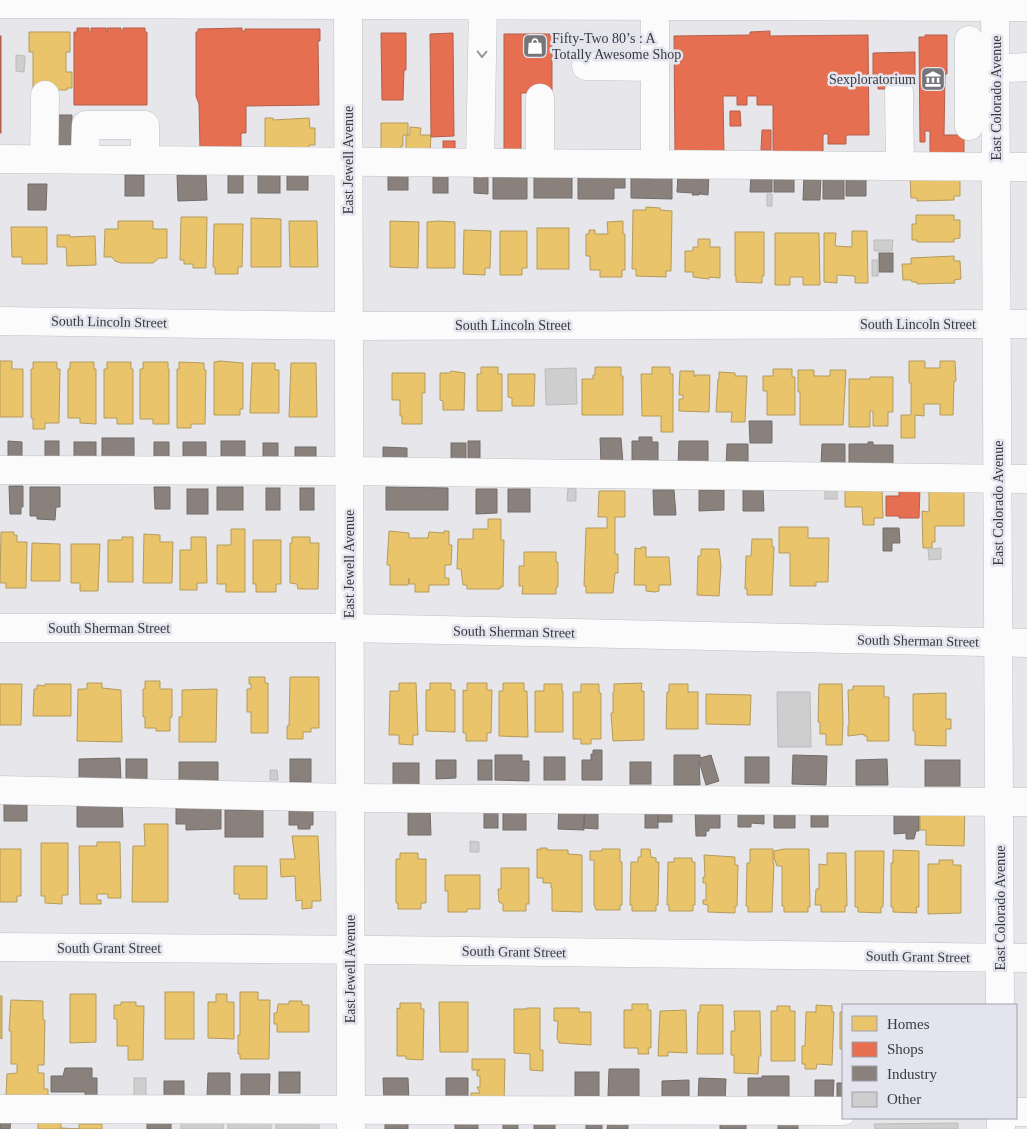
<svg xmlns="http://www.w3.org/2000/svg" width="1027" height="1129" font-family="'Times New Roman',serif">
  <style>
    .homes { fill: #e9c46a; stroke: #b49b5c }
    .shops { fill: #e76f51; stroke: #b35f4b }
    .industry { fill: #8a817c; stroke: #726c69 }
    .building { fill: #cececf; stroke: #bcbbbb }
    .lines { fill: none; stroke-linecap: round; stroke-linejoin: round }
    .minor-casing { stroke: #c1c2c5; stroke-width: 29 }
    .major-casing { stroke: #c1c2c5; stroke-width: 29 }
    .minor { stroke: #fbfbfc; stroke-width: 28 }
    .major { stroke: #fbfbfc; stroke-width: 28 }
    .oneway { stroke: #9a9a9c }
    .labels { text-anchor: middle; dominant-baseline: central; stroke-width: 5; stroke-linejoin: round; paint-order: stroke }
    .poi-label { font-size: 14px; fill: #393a3d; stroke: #e3e4ee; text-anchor: start }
    .street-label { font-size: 14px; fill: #393a3d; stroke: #e3e4ee }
  </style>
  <rect width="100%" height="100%" fill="#e6e6eb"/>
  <g class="homes">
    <polygon points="29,32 70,32 70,52 66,52 66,72 72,72 72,88 67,88 67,90 33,90 33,52 29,52"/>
    <polygon points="265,118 273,118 273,120 309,118 310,128 315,128 315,145 309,145 309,155 265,155"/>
    <polygon points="381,123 408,123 408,135 403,135 403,146 401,146 401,151 381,152"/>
    <polygon points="410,127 421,128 420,135 431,135 430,153 406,153 406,135 410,135"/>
    <polygon points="910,175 960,178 960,196 954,196 954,200 917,201 917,198 911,198"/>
    <polygon points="646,207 660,208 660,210 672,211 671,271 666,271 666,277 636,276 636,269 632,269 633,210 646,210"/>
    <polygon points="916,215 954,215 954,220 960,220 960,238 954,239 954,242 917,242 917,240 912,240 912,224 916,224"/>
    <polygon points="181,217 207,217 206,268 193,268 193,264 184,264 184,260 180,260"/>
    <polygon points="251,218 281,219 281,267 251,267"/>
    <polygon points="118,221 153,221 153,229 167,229 167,258 159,258 153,263 121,263 115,261 112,257 104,257 105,229 118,229"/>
    <polygon points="289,221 317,221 318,267 290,267"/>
    <polygon points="390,221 419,222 418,268 390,267"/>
    <polygon points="438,221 455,222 455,268 427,268 427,222"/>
    <polygon points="623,221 623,234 625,234 625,270 622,270 622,277 600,277 600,270 590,270 590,256 586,256 586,234 589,234 589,230 595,230 595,234 608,234 607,222"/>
    <polygon points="214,224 243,224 242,267 238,267 238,274 215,274 215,267 213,267"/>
    <polygon points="11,227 47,227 47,264 22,264 22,257 12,257"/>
    <rect x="537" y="228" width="32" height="41"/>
    <polygon points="464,230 491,231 490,268 485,268 485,275 463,274"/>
    <polygon points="500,231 527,231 527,268 522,268 522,275 500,275"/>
    <polygon points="852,231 867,231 868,283 855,283 855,276 837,275 837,283 824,282 824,233 836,233 835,246 852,247"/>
    <polygon points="735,232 764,232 764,276 762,276 762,283 736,282 736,276 735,276"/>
    <polygon points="775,233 819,233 820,285 803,285 803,277 790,277 790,285 775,285"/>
    <polygon points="57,235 70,235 70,237 95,236 96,265 67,266 66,247 57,247"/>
    <polygon points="698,239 710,239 710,247 720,247 720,278 709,277 709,279 693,277 693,272 685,272 685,251 693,251 693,247 698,247"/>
    <polygon points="954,256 954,261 960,261 961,279 954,280 955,283 917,284 917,282 912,282 911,280 903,280 902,264 911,264 911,258"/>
    <polygon points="0,361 12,361 12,369 23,369 23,417 0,417"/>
    <polygon points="220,361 243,363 243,409 240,409 240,415 214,415 214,362"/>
    <polygon points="909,361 925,361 925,368 940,368 940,361 955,361 956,381 954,381 953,415 940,415 940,404 924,404 924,416 915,415 915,438 901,438 901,415 911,415 911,383 909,383"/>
    <polygon points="33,362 57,362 57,369 60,369 59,423 45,423 45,429 33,429 33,418 31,418 31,369 33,369"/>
    <polygon points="70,362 94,362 94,369 96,369 96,424 80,423 80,418 68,418 68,369 70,369"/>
    <polygon points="107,362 131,362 131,369 133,369 133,424 117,424 117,418 104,418 104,369 107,369"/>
    <polygon points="143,362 168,362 168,369 169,369 169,424 153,424 153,419 140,419 140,369 143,369"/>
    <polygon points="179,362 204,363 204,370 206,370 205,424 191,424 191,428 177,428 177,369 179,369"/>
    <polygon points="252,363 275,363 275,370 279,370 279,413 250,413"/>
    <polygon points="291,363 316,363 317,417 289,417"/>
    <polygon points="481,367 498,367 498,374 502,374 502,411 477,411 477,374 481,374"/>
    <polygon points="595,367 621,367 621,376 623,376 623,415 582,415 582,379 593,379 593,375 595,375"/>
    <polygon points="652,367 670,367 670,374 673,374 673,432 661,432 661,416 642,416 641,374 652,374"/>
    <polygon points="773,369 792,369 792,377 795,377 795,415 767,415 767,391 763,391 763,376 773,376"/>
    <polygon points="798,370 814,370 814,376 830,376 830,370 846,370 843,425 800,425 800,392 798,392"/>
    <polygon points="451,371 465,373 464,410 443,410 443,401 440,400 440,373 450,373"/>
    <polygon points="680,371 694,371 694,376 695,377 695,375 710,375 709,412 679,411 679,399 683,399 683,395 679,395"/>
    <polygon points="719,372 735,373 735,376 747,376 745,422 731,422 732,412 716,412 718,379 719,379"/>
    <polygon points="392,373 425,373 425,393 422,393 422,424 402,424 402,416 400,416 400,400 392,400"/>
    <polygon points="508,374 535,374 534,406 512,406 512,398 508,397"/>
    <polygon points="870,377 893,377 893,412 888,412 888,426 873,426 873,411 870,411 870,427 849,427 849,379 870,379"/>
    <polygon points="845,487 882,488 883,518 874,518 874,525 863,525 862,507 845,507"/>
    <polygon points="929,489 964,489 964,526 935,526 935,542 932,542 932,548 923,548 922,511 929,512"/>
    <polygon points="599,491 625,491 625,517 615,517 615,554 618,554 618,573 615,573 613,593 586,593 586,586 584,586 586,528 607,528 607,517 598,517"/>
    <polygon points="488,519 501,519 501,540 504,540 503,587 500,587 500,589 467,589 467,585 463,585 461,569 457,569 458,539 473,539 473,529 488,529"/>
    <polygon points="779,527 808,527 808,538 829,538 828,582 816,582 816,586 790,586 790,553 779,553"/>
    <polygon points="231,529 245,529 245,592 226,592 226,584 217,584 217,545 231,545"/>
    <polygon points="389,531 409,533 409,538 428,538 429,532 444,533 444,531 449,531 449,545 452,545 451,565 445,565 445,578 449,578 449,585 429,585 429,592 415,592 415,584 409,584 409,578 408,585 390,585 390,565 387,565"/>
    <polygon points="1,532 14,532 14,535 17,535 17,542 27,542 26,588 6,588 6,583 0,583"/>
    <polygon points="144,534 160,535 160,542 173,542 172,583 143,583"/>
    <polygon points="122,537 133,537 133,582 108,582 108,540 122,540"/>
    <polygon points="191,537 206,537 207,583 197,583 197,590 180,590 180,550 191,550"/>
    <polygon points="292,537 310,537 310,543 319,543 318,589 298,589 297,584 290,583 290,543 292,543"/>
    <polygon points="752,539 772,539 772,547 774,547 772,595 747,595 747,589 745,589 746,556 751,556"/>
    <polygon points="253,540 281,540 281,584 276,584 276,592 256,592 256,584 253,584"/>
    <polygon points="32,543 60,544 60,581 31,581"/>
    <polygon points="71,544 100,544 98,591 80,591 80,583 71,583"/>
    <polygon points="641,547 646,547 646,557 669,557 671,585 659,585 659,591 655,592 646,591 646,585 634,585 635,548 641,549"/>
    <polygon points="701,549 719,549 721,565 719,596 697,595 698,556 701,556"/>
    <polygon points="524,552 556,552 556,562 558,562 558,587 556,587 556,594 522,594 523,586 519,586 519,566 524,566"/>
    <polygon points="249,677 265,677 265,683 268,683 268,733 251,733 251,712 247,712 247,689 251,689 251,684 249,684"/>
    <polygon points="290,677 319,677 319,728 311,728 311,732 303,732 303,739 287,739 287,726 289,726"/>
    <polygon points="145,681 160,681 160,689 172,689 172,717 170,717 170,731 156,731 156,728 145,728 145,717 143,717 143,689 145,689"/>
    <polygon points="87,683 102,683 102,688 121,690 122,742 77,741 78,689 87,689"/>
    <polygon points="399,683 416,683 418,735 413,735 413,745 399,744 399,735 389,735 390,691 399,691"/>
    <polygon points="430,683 451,683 451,690 455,690 455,732 426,731 426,690 430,690"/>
    <polygon points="467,683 487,683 487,690 492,690 491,733 487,733 487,741 466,741 466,733 463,733 463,690 467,691"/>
    <polygon points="503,683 524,683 524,691 527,691 528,737 499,736 499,691 503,691"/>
    <polygon points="642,683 641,691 644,691 644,740 613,741 611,713 613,713 613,692 614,692 614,684"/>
    <polygon points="0,684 22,684 21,725 0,725"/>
    <polygon points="45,684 71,684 71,716 33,716 34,689 37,689 37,685 45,686"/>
    <polygon points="544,684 562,684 562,691 563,691 563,732 535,732 535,691 544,691"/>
    <polygon points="581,684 599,684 599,693 601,693 601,739 591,739 591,744 581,744 581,739 573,739 573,692 581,692"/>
    <polygon points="669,684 688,684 688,692 698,692 698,729 666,729 667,692 669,692"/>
    <polygon points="819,684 842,684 843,722 842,745 826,745 826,734 820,734 820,722 818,722"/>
    <polygon points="853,686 884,686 884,697 889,697 889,741 867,741 867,736 864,736 864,734 848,736 848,725 849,725 848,690 853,690"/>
    <polygon points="217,689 216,742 179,742 179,717 182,717 182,690"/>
    <polygon points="946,693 946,719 951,719 951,729 946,729 946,746 915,745 915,731 913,731 913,694"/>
    <polygon points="706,694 751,695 750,725 706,724"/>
    <polygon points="965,805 964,846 926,845 926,830 920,830 920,811"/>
    <polygon points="144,824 168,824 168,902 132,902 133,846 145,846"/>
    <polygon points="292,836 318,836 321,901 312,901 312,908 302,909 302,900 296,901 295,876 281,877 280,859 295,859"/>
    <polygon points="97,842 120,842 121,898 108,898 108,894 97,894 97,900 101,900 101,904 80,904 79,846 97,846"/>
    <polygon points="41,843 68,843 68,895 62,895 62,904 45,903 45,896 41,896"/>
    <polygon points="540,848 547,848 547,850 568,850 568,854 582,855 582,912 552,911 552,888 551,888 551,883 543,883 543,878 537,878 537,849 540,850"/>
    <polygon points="0,849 21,849 21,896 17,896 17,902 0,902"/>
    <polygon points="602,849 620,849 620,862 622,862 622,905 620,905 620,910 596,910 594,905 594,860 590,860 590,851 602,851"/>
    <polygon points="641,849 650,849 651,857 656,858 656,862 659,862 658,905 656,905 656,911 632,911 632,905 630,905 631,862 638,862 638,857 641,857"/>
    <polygon points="750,849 773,849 773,863 774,863 772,912 748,912 748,906 746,906 747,863 750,863"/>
    <polygon points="784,849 809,849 810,907 808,907 808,912 784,912 784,906 782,906 782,866 777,866 775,860 774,860 774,851"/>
    <polygon points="893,850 919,851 919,907 916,907 917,913 893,912 893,907 891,907 891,863 893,863"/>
    <polygon points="855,851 884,851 883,907 881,907 881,913 858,912 858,907 855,907"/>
    <polygon points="400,853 418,853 418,859 426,859 426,903 421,903 421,909 398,909 398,903 396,903 396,859 400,859"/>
    <polygon points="827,853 846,853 847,906 845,906 845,912 821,912 821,905 815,905 816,889 819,889 819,864 827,865"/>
    <polygon points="704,855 735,857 735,865 738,865 737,906 735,906 735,913 708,912 708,905 703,904 703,900 706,900 706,883 703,883 703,877 705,877"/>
    <polygon points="674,858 692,858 692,862 695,862 695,905 693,905 693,911 669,911 669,905 667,905 668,862 674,862"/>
    <polygon points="939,860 953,860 953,865 961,865 961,913 928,914 928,864 939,864"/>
    <polygon points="234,866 267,866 267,899 239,899 239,894 234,894"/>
    <polygon points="501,868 529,868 529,904 526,904 526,911 503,911 503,904 499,902 498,889 501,889"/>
    <polygon points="445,875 480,875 480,909 467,909 467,912 448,912 448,891 445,891"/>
    <rect x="165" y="992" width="29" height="47"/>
    <polygon points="240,992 258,992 258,1000 270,1000 269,1059 240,1059 240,1054 238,1054 238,1035 240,1035"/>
    <polygon points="70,994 96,994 96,1042 70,1043"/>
    <polygon points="216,994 227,994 227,1002 234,1002 234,1039 208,1038 208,1002 216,1002"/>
    <polygon points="0,996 2,996 2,1039 0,1038"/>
    <polygon points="11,1000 43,1001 43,1020 45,1020 44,1065 38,1065 38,1073 44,1073 44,1089 48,1089 48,1096 6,1096 7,1074 17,1073 17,1064 11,1064 11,1031 9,1031"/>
    <polygon points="289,1001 302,1001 302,1005 309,1005 309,1032 277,1032 277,1024 274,1024 274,1013 277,1013 278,1004 289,1004"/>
    <polygon points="121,1002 136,1002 136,1006 144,1006 143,1060 128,1060 128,1046 117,1046 117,1019 114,1019 114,1005 121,1005"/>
    <polygon points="439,1002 468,1002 468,1052 440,1052"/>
    <polygon points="400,1003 421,1003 421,1009 424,1009 423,1060 406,1059 406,1056 397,1056 397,1008 400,1009"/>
    <polygon points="632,1004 648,1004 648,1010 651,1010 651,1048 648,1048 649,1054 638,1054 638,1048 624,1048 624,1010 632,1010"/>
    <polygon points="700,1005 723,1005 723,1054 697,1054 698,1012 700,1012"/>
    <polygon points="816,1005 832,1006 832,1012 834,1012 832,1065 817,1064 816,1069 805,1069 805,1064 802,1064 802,1046 805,1046 806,1012 816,1012"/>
    <polygon points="843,1005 843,1049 840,1049 840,1012 843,1012"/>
    <polygon points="777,1006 790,1006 790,1011 795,1011 795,1061 771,1061 771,1011 777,1011"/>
    <polygon points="527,1008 540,1008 540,1050 543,1050 543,1071 530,1070 530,1054 514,1053 514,1009 527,1009"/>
    <polygon points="554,1008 579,1008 579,1012 591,1012 591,1045 559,1043 558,1039 557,1039 558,1021 554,1021"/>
    <polygon points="686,1010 687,1053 668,1052 668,1056 658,1056 660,1011"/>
    <polygon points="734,1011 760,1011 761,1056 759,1056 758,1074 734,1073 734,1055 731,1055 731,1031 735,1031"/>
    <polygon points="472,1059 505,1059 504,1105 471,1104 471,1093 480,1093 477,1087 480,1087 480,1076 477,1076 477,1071 480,1070 472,1070"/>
    <polygon points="38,1121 61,1122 61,1128 79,1129 79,1124 102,1124 102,1129 38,1129"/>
  </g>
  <g class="shops">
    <polygon points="77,28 89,28 89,32 91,32 91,28 106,28 106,32 107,32 107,28 121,28 121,31 123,31 123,28 145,28 145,32 147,32 147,105 74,105 74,32 77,32"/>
    <polygon points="242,28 242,31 245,31 245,29 320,29 320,41 318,41 319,105 246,106 246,133 241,133 241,148 200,149 199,104 196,96 196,32 198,32 198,29"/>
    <polygon points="770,31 770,36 868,35 869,135 846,135 846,144 828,144 828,134 823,134 823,155 773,155 773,105 757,105 757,96 747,96 747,105 737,105 737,96 723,96 724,154 675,154 674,36 750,35 750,32"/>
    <polygon points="381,33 406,33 406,70 404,70 403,100 382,100"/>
    <polygon points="453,33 454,136 431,137 430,34"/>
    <polygon points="504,34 552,34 552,93 521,93 521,152 504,152"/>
    <polygon points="925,35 947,35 947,74 945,74 944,135 964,135 964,157 930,157 930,131 925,131 925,142 920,142 919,37 925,37"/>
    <rect x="0" y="36" width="1" height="97"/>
    <polygon points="915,52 915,83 910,83 910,89 900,82 888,82 888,89 878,89 878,82 873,82 873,53"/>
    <polygon points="730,111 740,111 741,126 730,126"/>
    <polygon points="762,130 771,130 771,150 761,150"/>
    <rect x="443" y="141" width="12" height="10"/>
    <polygon points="899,488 920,488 919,518 899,518 899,516 886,516 886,496 899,496"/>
  </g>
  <g class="industry">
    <polygon points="49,115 72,115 71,148 48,148"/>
    <rect x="287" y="168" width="21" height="22"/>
    <rect x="388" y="168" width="20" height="22"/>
    <rect x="228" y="173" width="15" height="20"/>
    <rect x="258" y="173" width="22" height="20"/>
    <rect x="433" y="173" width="15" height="20"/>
    <polygon points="474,173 488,174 488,194 474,193"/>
    <polygon points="493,173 527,174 527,199 493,199"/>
    <polygon points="578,173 625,175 625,188 614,188 614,199 578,199"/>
    <polygon points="206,174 207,200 178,201 177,175"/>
    <rect x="534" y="174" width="38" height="24"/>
    <polygon points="678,174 709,174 708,195 700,194 700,192 699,195 692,195 693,193 677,192"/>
    <polygon points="751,174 772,174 772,192 750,192"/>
    <rect x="774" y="174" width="20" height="18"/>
    <rect x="125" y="175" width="19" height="21"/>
    <polygon points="804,175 821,176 820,200 803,200"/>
    <polygon points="846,175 866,176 866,196 846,196"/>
    <polygon points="631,176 672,177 672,199 631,198"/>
    <rect x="823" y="177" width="21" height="22"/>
    <polygon points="28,184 47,184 46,210 28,210"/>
    <rect x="879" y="253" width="14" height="19"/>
    <polygon points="749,421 772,421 772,443 750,443"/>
    <polygon points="639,437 652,437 652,442 658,442 658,463 632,463 632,441 639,441"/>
    <rect x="102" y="438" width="32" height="26"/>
    <polygon points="600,438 621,438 623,463 601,463"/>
    <polygon points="8,441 22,442 22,463 8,463"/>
    <rect x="45" y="441" width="14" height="23"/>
    <rect x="221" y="441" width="24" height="24"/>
    <rect x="468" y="441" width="12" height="24"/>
    <polygon points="679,441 708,441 708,467 678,466"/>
    <rect x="74" y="442" width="22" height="22"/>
    <polygon points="154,442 169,442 169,465 154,464"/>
    <polygon points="183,442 206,442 206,465 183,464"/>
    <polygon points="868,442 873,442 873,445 893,445 893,470 849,470 849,444 868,444"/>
    <rect x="263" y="443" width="15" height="22"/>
    <rect x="451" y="443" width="15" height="20"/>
    <polygon points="727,444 748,444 748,467 726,467"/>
    <polygon points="822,444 845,444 845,466 821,465"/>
    <rect x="295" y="447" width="21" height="22"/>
    <polygon points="383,447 407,448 407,470 383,465"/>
    <polygon points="9,486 23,486 23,507 21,507 21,514 10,514"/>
    <polygon points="30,487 60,487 60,507 56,507 55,520 37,519 37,516 30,516"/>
    <polygon points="154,487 170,487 170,509 155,509"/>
    <rect x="217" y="487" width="26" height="23"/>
    <polygon points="386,487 448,488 448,510 386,510"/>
    <rect x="266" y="488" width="14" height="22"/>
    <rect x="300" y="488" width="14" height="22"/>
    <rect x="187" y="489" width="21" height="25"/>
    <polygon points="476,489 497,489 497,513 476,514"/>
    <rect x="508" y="489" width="22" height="23"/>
    <polygon points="743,489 763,489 764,511 743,511"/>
    <polygon points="653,490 674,490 676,515 654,515"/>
    <polygon points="699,490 724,490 724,510 699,511"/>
    <polygon points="883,528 899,528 900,543 892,543 892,551 883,551"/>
    <polygon points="593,750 602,750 602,780 582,780 582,760 591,760 591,754 593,754"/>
    <polygon points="495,755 522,755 522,761 529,761 529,781 495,780"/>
    <polygon points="674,755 700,755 700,758 711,755 719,781 706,785 699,761 700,785 674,785"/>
    <polygon points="793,755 827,756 826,785 792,784"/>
    <rect x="544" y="757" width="21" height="23"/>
    <rect x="745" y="757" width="24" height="26"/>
    <polygon points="120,758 121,781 79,781 79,759"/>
    <rect x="126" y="759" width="21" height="23"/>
    <rect x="290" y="759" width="21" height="23"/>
    <polygon points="887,759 888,785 856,785 856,760"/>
    <polygon points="436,760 456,760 456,778 436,779"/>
    <rect x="478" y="760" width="14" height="20"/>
    <rect x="925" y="760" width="35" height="26"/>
    <polygon points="179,762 218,762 218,782 179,781"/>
    <rect x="630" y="762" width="21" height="22"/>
    <rect x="393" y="763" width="26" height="22"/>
    <rect x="4" y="798" width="23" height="23"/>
    <polygon points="176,800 221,800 221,829 186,830 186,824 176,824"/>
    <polygon points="289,801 313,801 313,825 310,825 310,829 298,829 298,825 289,825"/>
    <polygon points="122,802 123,827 77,827 77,803"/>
    <rect x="658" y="802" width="14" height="20"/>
    <polygon points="559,805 584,806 584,830 558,829"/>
    <polygon points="738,805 764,805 764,824 751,823 751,827 738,827"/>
    <rect x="645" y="806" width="13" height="22"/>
    <polygon points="774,806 795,807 795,828 774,828"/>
    <polygon points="585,807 598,807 598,829 584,828"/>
    <rect x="811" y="807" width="17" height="20"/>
    <rect x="484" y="808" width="14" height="20"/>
    <rect x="503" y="808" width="23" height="22"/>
    <polygon points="695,808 720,808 720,828 709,828 709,831 706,831 706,836 696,836"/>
    <polygon points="408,809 430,810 431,835 408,835"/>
    <polygon points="894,809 919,811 919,831 916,831 914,839 906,839 906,833 894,834"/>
    <rect x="225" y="810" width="38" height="27"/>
    <polygon points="65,1068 92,1068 92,1078 97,1078 97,1097 85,1097 85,1092 51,1092 51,1076 63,1076"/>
    <polygon points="609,1069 639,1069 639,1097 608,1096"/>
    <rect x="279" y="1072" width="21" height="21"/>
    <rect x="575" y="1072" width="24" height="24"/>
    <polygon points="208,1073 230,1073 230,1097 207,1097"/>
    <polygon points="241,1074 270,1074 269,1099 241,1098"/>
    <polygon points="762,1076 789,1076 789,1101 748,1101 748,1078 762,1078"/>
    <polygon points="383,1078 408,1078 409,1101 384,1101"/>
    <polygon points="446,1078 468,1078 468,1104 446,1103"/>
    <polygon points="699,1078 726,1079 725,1102 698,1101"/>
    <polygon points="689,1080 689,1101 662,1101 662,1081"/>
    <polygon points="815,1080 834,1080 833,1099 815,1099"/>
    <rect x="164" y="1081" width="20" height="18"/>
    <polygon points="837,1083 843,1083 843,1104 837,1103"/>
    <polygon points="385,1117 408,1118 408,1129 385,1129"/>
    <polygon points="0,1118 11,1118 10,1129 0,1129"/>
    <rect x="503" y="1118" width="15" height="11"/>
    <polygon points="455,1120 478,1121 478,1129 455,1129"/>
    <polygon points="798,1120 798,1129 778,1129 778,1122"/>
    <rect x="147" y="1121" width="24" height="8"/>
    <rect x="534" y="1123" width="21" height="6"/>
    <polygon points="602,1123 602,1129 586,1129 586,1124"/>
    <polygon points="608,1123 628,1123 628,1129 607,1129"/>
    <polygon points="746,1123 746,1129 720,1129 720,1124"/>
  </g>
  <g class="building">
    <polygon points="16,55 25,56 24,72 16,71"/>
    <rect x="767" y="194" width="5" height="12"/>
    <polygon points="874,240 893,240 892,251 874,251"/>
    <rect x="872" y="260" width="6" height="16"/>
    <polygon points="576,368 577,404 546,405 545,369"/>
    <polygon points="568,488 576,489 576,501 567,501"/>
    <rect x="825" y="488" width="12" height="11"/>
    <polygon points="941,548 941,559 929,560 928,549"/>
    <polygon points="777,692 810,692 811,747 778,747"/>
    <polygon points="270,770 277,770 278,780 270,780"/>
    <polygon points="470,841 479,842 479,852 470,852"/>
    <rect x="134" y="1078" width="12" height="19"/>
    <rect x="228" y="1114" width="43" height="15"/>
    <polygon points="319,1114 319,1129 276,1129 276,1115"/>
    <polygon points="181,1115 224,1115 223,1129 181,1129"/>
    <polygon points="958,1123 958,1129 875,1129 874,1124"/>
  </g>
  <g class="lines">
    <defs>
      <g id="minor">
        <polyline points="348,0 351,1129"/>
        <polyline points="995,0 1000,1005"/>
        <polyline points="655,6 655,164"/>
        <polyline points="586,66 655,67"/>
        <polyline points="995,69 1027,67"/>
        <polyline points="899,92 900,166"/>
        <polyline points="969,126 969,40"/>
        <polyline points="0,159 1027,167"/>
        <polyline points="44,159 45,95"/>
        <polyline points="85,159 86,125 145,125 145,160"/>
        <polyline points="480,163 483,5"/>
        <polyline points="540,163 540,98"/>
        <polyline points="0,321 348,326 1027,324"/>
        <polyline points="0,470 349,471 1027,479"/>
        <polyline points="0,628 349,628 1027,643"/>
        <polyline points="0,790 350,798 1027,802"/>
        <polyline points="0,947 380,950 1027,958"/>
        <polyline points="0,1109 843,1111"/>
        <polyline points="1016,1112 1027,1112"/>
        <polyline points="1001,1118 1001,1129"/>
      </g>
      <polyline id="major" points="0,4 1027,7"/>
    </defs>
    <use href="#minor" class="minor-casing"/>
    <use href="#major" class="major-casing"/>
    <use href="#minor" class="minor"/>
    <use href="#major" class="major"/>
  </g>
  <defs><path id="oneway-chevron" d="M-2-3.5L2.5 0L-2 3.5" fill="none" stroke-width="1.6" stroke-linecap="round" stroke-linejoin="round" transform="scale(1.25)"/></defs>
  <use class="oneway" href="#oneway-chevron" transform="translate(482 54) rotate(91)"/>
  <defs>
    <symbol id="shop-square" viewBox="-11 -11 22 22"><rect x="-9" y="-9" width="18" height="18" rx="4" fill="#76767a" stroke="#e3e4ee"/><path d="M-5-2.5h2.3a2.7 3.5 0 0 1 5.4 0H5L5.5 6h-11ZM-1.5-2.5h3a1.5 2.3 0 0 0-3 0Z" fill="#fff"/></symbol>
    <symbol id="museum-square" viewBox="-11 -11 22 22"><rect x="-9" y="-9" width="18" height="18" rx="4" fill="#76767a" stroke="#e3e4ee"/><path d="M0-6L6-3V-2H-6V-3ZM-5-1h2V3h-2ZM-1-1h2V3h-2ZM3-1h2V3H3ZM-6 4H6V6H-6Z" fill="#fff"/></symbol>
  </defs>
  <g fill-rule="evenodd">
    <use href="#shop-square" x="521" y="32" width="28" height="28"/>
    <use href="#museum-square" x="919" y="65" width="28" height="28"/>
  </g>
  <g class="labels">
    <g class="poi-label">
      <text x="552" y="38">Fifty-Two 80’s : A<tspan x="552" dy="16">Totally Awesome Shop</tspan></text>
      <text x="916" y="79" text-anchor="end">Sexploratorium</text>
    </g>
    <g class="street-label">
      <text transform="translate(996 98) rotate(-90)">East Colorado Avenue</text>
      <text transform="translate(348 160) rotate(-90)">East Jewell Avenue</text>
      <text transform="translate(109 322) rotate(1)">South Lincoln Street</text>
      <text x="918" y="324">South Lincoln Street</text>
      <text x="513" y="325">South Lincoln Street</text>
      <text transform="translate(998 503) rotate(-90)">East Colorado Avenue</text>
      <text transform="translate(349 564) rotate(-90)">East Jewell Avenue</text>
      <text x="109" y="628">South Sherman Street</text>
      <text transform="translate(514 632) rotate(1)">South Sherman Street</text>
      <text transform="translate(918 641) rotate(1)">South Sherman Street</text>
      <text transform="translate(1000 908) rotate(-90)">East Colorado Avenue</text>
      <text x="109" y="948">South Grant Street</text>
      <text transform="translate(514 952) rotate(1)">South Grant Street</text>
      <text transform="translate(918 957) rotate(1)">South Grant Street</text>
      <text transform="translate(350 969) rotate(-90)">East Jewell Avenue</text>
    </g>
  </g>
  <rect x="842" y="1004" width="175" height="115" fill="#e3e4ee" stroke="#9fa0a7"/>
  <rect x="852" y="1016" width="25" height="15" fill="#e9c46a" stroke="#9fa0a7"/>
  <text x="887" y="1029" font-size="15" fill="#393a3d">Homes</text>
  <rect x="852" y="1042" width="25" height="15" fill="#e76f51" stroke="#9fa0a7"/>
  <text x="887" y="1054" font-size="15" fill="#393a3d">Shops</text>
  <rect x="852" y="1066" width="25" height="15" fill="#8a817c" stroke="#9fa0a7"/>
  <text x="887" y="1079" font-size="15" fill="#393a3d">Industry</text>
  <rect x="852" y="1092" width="25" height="15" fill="#cececf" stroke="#9fa0a7"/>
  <text x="887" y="1104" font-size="15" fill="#393a3d">Other</text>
</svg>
